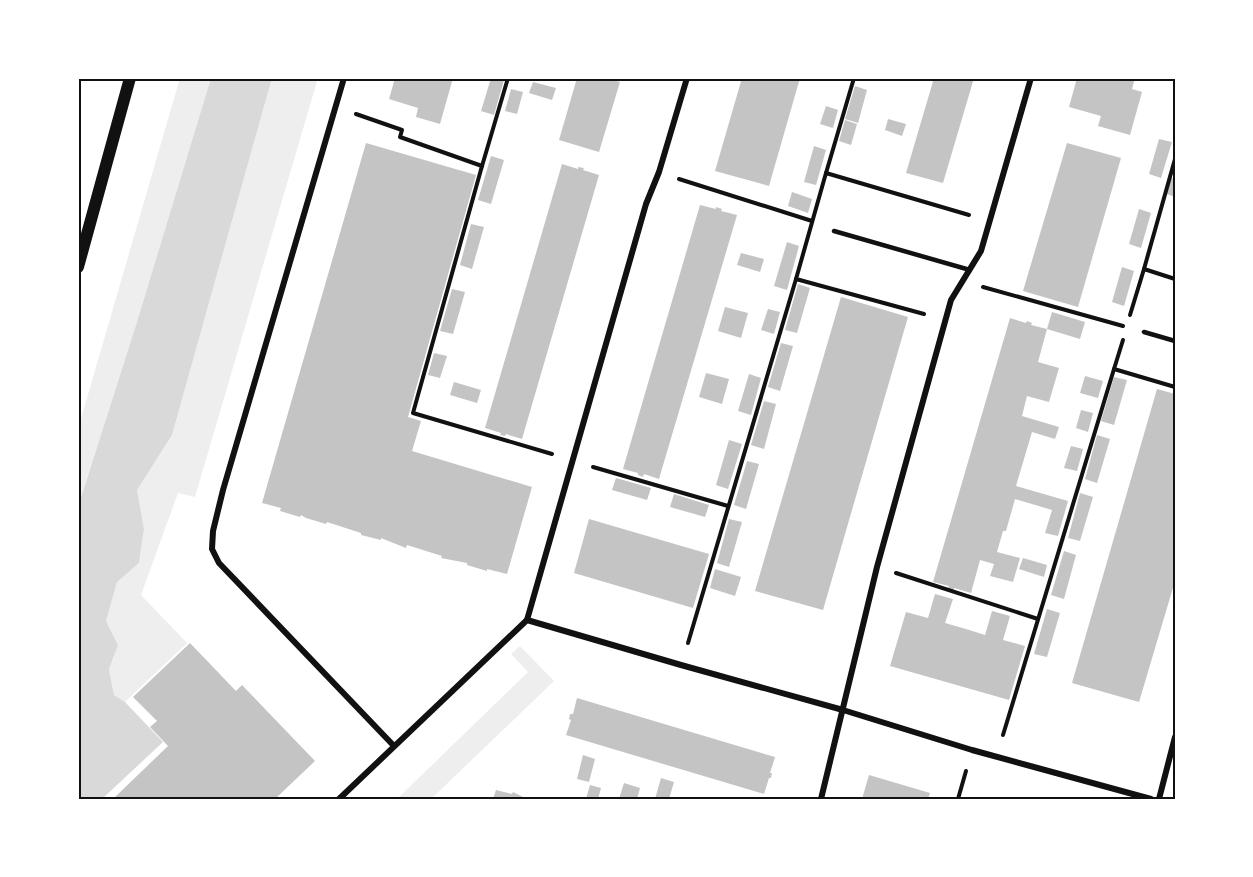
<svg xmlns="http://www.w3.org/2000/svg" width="1253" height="877" font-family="Helvetica,sans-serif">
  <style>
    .green { fill: #eee }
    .water { fill: #d9d9d9 }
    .building { fill: #c4c4c4 }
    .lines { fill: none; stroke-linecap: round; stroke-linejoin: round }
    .path { stroke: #111; stroke-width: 4 }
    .service { stroke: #111; stroke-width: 4.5 }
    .minor { stroke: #111; stroke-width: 6 }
    .secondary { stroke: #111; stroke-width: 12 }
    .neatline { fill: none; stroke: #111; stroke-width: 2 }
  </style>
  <rect width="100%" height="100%" fill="#fff"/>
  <g class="green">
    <polygon points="180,78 211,78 136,325 78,507 78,429"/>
    <polygon points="272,78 318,78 195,497 178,493 141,595 187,643 125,702 114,695 109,669 118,645 106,621 117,581 139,563 144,529 137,490 172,435"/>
    <polygon points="520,646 554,681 431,799 397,799 528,672 511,654"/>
  </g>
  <polygon class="water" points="211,78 272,78 172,435 137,490 144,529 139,563 117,582 106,621 118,645 109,669 114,695 125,702 163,742 102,799 78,799 78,507 136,325"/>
  <g class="building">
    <polygon points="395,78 453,78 440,124 416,117 418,108 389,99"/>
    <polygon points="491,78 504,80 494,115 481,111"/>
    <polygon points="577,78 606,78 620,82 599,152 559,140"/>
    <polygon points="742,78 800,78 769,186 715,171"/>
    <polygon points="934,78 974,78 943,183 906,173"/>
    <polygon points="1077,78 1135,78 1132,89 1142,92 1130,135 1098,126 1101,116 1069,107"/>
    <polygon points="533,82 556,88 552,100 529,93"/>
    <polygon points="855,86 867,90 858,123 845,119"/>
    <polygon points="511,89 523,92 517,114 505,111"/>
    <polygon points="826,106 838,110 833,128 820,124"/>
    <polygon points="888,119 906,124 902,136 885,130"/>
    <polygon points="845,120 857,124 851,145 839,141"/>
    <polygon points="1159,139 1172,142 1161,178 1149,174"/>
    <polygon points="366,143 476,175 408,417 421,421 412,451 532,487 507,574 487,569 487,571 467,565 467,563 441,558 442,556 407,545 406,548 381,538 381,540 361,535 361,533 327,522 326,524 306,518 301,515 300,517 280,511 281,508 262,503"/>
    <polygon points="1067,143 1121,158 1078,307 1023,291"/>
    <polygon points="814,146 826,150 816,185 804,182"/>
    <polygon points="491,156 504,160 491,204 478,200"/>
    <polygon points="562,164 578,169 578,167 584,168 583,170 599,175 522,439 506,434 505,436 500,435 501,433 485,428"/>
    <polygon points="1171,178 1175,179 1175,197 1167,194"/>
    <polygon points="792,192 812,199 808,213 788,206"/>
    <polygon points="700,205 716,209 716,207 722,209 721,211 737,215 659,479 644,474 643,477 638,475 638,473 623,469"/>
    <polygon points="1139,209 1151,213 1141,248 1129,244"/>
    <polygon points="471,224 484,227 472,269 460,265"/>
    <polygon points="787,242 799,246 787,290 774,286"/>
    <polygon points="741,253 764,259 760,272 737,265"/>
    <polygon points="1122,267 1134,271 1124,306 1112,302"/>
    <polygon points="798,284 810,288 797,333 785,330"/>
    <polygon points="452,289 465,292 453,334 440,331"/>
    <polygon points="841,297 908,317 823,610 755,591"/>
    <polygon points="725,307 748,313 741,338 718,331"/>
    <polygon points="768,309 780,312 774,334 761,330"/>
    <polygon points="1052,312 1085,322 1080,339 1047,329"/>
    <polygon points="1010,318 1026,323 1027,321 1032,323 1031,325 1047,329 1038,362 1059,368 1049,402 1027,396 1022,416 1059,427 1055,439 1032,432 1016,486 1068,501 1058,536 1045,533 1052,510 1015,499 1006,531 1003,531 997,552 1020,558 1013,582 990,576 994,564 980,560 971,593 954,588 954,590 948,589 949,586 933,582"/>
    <polygon points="781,343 793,346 780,391 768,387"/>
    <polygon points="434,353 447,356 440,378 428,375"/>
    <polygon points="706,373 729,379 722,404 699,397"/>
    <polygon points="749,374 761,378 751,415 738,411"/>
    <polygon points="1085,376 1103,381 1098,398 1080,393"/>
    <polygon points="1114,377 1127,380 1114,425 1101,421"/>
    <polygon points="454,382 481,390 477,403 450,395"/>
    <polygon points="1157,389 1175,394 1175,581 1139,702 1072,683"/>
    <polygon points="764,401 776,404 764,449 751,445"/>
    <polygon points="1081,410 1093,413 1088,432 1076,428"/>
    <polygon points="1097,435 1110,439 1097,483 1085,479"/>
    <polygon points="729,440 742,444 728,489 716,485"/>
    <polygon points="1071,446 1083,449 1077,471 1064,468"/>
    <polygon points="747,461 759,464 746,509 734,505"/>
    <polygon points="616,478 651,488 647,500 612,490"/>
    <polygon points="1080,493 1093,497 1080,541 1068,538"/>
    <polygon points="674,494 709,505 705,517 670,507"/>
    <polygon points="589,519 709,554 693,608 574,573"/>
    <polygon points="729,519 742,522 729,567 717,563"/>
    <polygon points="1064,551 1076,555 1064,599 1051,595"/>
    <polygon points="1023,558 1047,565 1044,577 1019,569"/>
    <polygon points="715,569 741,577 735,596 710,588"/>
    <polygon points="935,594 953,599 945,623 966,629 985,635 992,611 1010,616 1003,640 1025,646 1009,700 890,666 906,612 928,618"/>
    <polygon points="1047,609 1060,613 1047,657 1034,654"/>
    <polygon points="190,643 236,691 242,685 315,761 275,799 113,799 168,746 150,727 157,721 133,697"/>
    <polygon points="577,698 775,757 770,773 772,773 771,778 769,778 764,794 566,735 571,720 569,719 570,714 573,714"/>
    <polygon points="583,755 595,759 589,782 577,779"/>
    <polygon points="869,775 930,793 928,799 862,799"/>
    <polygon points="661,778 674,782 669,799 655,799"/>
    <polygon points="624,783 640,788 637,799 619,799"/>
    <polygon points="590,785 601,788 598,799 586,799"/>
    <polygon points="496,790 512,794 513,792 527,799 493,799"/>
  </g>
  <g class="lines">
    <g class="path">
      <polyline points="356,114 402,130 400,137 482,166 508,78"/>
      <polyline points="482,166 413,413 552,454"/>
      <polyline points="826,173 854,78"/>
      <polyline points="679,179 812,221"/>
      <polyline points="1144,269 1175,159"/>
      <polyline points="983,287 1123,326"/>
      <polyline points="924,314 796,279 826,173 969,215"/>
      <polyline points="1130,315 1144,269 1175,279"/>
      <polyline points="1123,340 1114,369 1175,387"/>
      <polyline points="593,467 728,506"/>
      <polyline points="896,573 1038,619"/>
      <polyline points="688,643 796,279"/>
      <polyline points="1003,735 1114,369"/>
      <polyline points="958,799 966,771"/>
    </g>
    <g class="service">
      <polyline points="834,231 970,270"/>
      <polyline points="1144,332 1175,341"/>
    </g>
    <g class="minor">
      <polyline points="344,78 223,490 213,531 212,549 219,563 394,746"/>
      <polyline points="527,620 646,204 659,172 687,78"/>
      <polyline points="339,799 527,620 681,665 843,710 972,750 1151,799"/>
      <polyline points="821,799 877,567 951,300 981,251 1031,78"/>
      <polyline points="1159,799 1175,737"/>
    </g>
    <polyline class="secondary" points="78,267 130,78"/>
  </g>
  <rect width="1253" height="877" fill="none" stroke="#ffffff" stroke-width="159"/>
  <rect x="80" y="80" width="1094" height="718" class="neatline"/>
</svg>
